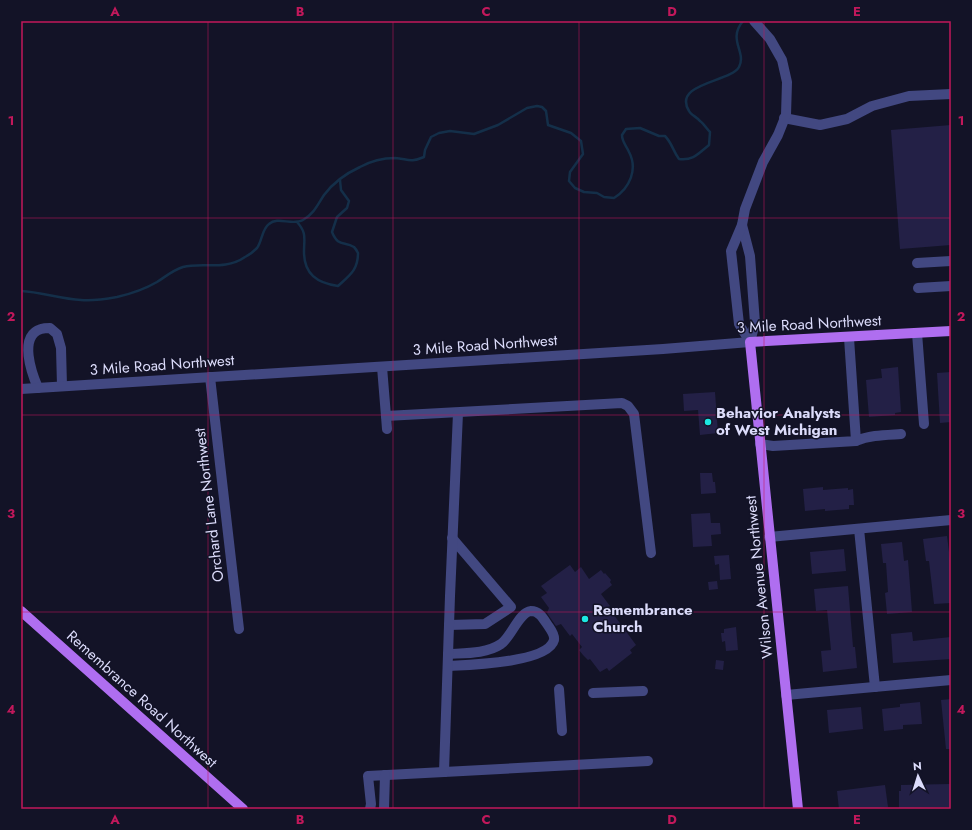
<svg xmlns="http://www.w3.org/2000/svg" width="972" height="830" font-family="Jost,sans-serif">
  <style>
    .lines { fill: none; stroke-linecap: round; stroke-linejoin: round }
    .stream { stroke: #142f49; stroke-width: 2.5 }
    .building { fill: #232046 }
    .minor { stroke: #424881; stroke-width: 10 }
    .major { stroke: #af6ef0; stroke-width: 10 }
    .grid { fill: none; stroke: #c2185b; stroke-width: 1; stroke-opacity: 0.55 }
    .poi-dot { fill: #1ce8e3; stroke: #131327; stroke-width: 1.5 }
    .labels { text-anchor: middle; dominant-baseline: central; stroke-width: 3; stroke-linejoin: round; paint-order: stroke }
    .street-label { font-size: 15px; fill: #dcdcfb; stroke: #131327 }
    .poi-label { font-size: 15px; font-weight: bold; fill: #dcdcfb; stroke: #131327; text-anchor: start }
    .neatline { fill: none; stroke: #c2185b; stroke-width: 1.5 }
    .grid-label { font-size: 13px; text-anchor: middle; font-weight: bold; fill: #c2185b }
  </style>
  <rect width="100%" height="100%" fill="#131327"/>
  <g class="lines">
    <g class="stream">
      <path d="M297,222C307,233 304,238 304,252C304,274 317,283 338,286C350,275 358,270 358,253C357,251 356,249 354,247C344,241 338,247 332,232L337,217L347,208L349,201L341,190L340,180"/>
      <path d="M21,291C41,292 61,299 81,300C92,301 106,299 117,297C130,294 145,289 157,282C165,277 173,270 183,267C202,262 225,271 245,257C249,255 254,251 257,248C262,241 262,229 269,224C278,216 292,226 303,220C314,214 318,204 324,195C333,183 347,173 360,167C371,161 382,158 395,158C408,159 410,163 424,157L425,150L431,137L439,133L450,131L474,134L498,125L527,108L537,106L542,107L546,111L548,125L571,133L581,141L583,154L570,172L569,181L575,188L584,192L597,193L604,197L614,198C630,188 638,169 629,152C626,145 622,142 622,135L626,129L640,128L659,136H665C672,143 673,151 679,159C693,161 699,153 709,145L710,132C707,129 704,124 700,121C697,117 691,115 689,111C672,83 731,82 739,67C747,52 727,40 743,21"/>
    </g>
  </g>
  <g class="building">
    <polygon points="951,125 951,245 900,249 891,130"/>
    <polygon points="898,367 901,412 895,413 895,415 869,417 866,380 882,378 881,369"/>
    <polygon points="951,372 951,422 940,423 937,373"/>
    <polygon points="715,392 718,433 700,435 698,410 684,411 683,394"/>
    <polygon points="700,473 712,473 713,482 715,482 716,493 701,494"/>
    <polygon points="823,487 823,490 848,488 848,490 853,489 854,505 849,505 849,509 825,511 825,509 805,511 803,489"/>
    <polygon points="710,513 711,523 720,523 721,534 711,535 712,546 693,547 691,514"/>
    <polygon points="947,536 951,567 951,603 934,604 929,561 926,561 923,539"/>
    <polygon points="902,542 904,561 908,560 912,612 887,614 885,593 888,592 886,563 883,563 881,544"/>
    <polygon points="844,549 846,571 812,574 810,552"/>
    <polygon points="729,555 731,579 720,580 719,564 715,565 714,556"/>
    <polygon points="570,565 575,572 581,567 589,579 601,570 604,574 605,573 611,580 610,582 612,585 601,594 610,606 608,607 636,645 630,650 632,653 609,671 607,668 600,672 590,659 588,660 583,655 579,650 582,647 572,634 570,636 561,624 556,626 547,613 549,608 541,597 547,593 541,586"/>
    <polygon points="717,581 718,589 709,590 708,582"/>
    <polygon points="848,586 853,647 855,647 857,668 823,672 821,651 831,650 827,610 816,611 814,589"/>
    <polygon points="736,627 738,650 726,651 725,641 722,642 721,633 724,633 724,629"/>
    <polygon points="912,632 913,641 951,637 951,659 893,663 891,634"/>
    <polygon points="716,660 724,661 723,670 715,669"/>
    <polygon points="951,699 951,749 946,749 941,700"/>
    <polygon points="920,702 922,724 903,725 903,729 884,731 882,709 900,707 900,704"/>
    <polygon points="861,707 863,729 829,733 827,710"/>
    <polygon points="950,784 950,807 899,808 899,791 901,791 901,785"/>
    <polygon points="885,785 888,807 868,809 839,809 837,791"/>
  </g>
  <g class="lines">
    <g class="minor">
      <polyline points="784,118 820,125 847,119 872,106 909,96 951,94"/>
      <polyline points="742,225 750,256 755,323 750,342"/>
      <polyline points="917,263 951,261"/>
      <polyline points="918,288 951,286"/>
      <polyline points="917,333 924,424"/>
      <polyline points="750,342 739,324 731,251 742,225 745,209 763,162 778,135 786,115 787,82 782,60 770,39 754,21"/>
      <polyline points="382,367 386,416 622,403 628,406 634,414 651,553"/>
      <polyline points="210,377 239,629"/>
      <path d="M38,388C32,374 18,336 41,329C44,328 47,328 50,328L57,334L61,348L62,386"/>
      <polyline points="21,389 663,349 750,342"/>
      <polyline points="386,416 387,429"/>
      <path d="M856,441C870,435 886,435 901,434"/>
      <polyline points="760,444 773,446 856,441 849,338"/>
      <polyline points="859,529 875,687"/>
      <polyline points="769,537 951,520"/>
      <polyline points="449,625 485,624 511,607 452,538"/>
      <path d="M448,666C467,665 548,663 554,640C555,634 550,629 547,624C543,618 539,611 531,611C519,612 512,636 501,644C486,654 466,653 448,654"/>
      <polyline points="559,689 562,731"/>
      <polyline points="593,693 643,691"/>
      <polyline points="786,695 951,680"/>
      <polyline points="444,772 648,761"/>
      <polyline points="370,809 371,804 368,776 444,772 450,596 458,413"/>
      <polyline points="384,809 385,775"/>
    </g>
    <g class="major">
      <polyline points="21,611 243,809"/>
      <polyline points="798,809 750,342 951,331"/>
    </g>
  </g>
  <path class="grid" d="M208,21V809M393,21V809M579,21V809M764,21V809M21,218H951M21,415H951M21,612H951"/>
  <g class="poi-dot">
    <circle cx="708" cy="422" r="4"/>
    <circle cx="585" cy="619" r="4"/>
  </g>
  <g class="labels">
    <g class="street-label">
      <text transform="translate(809 324) rotate(-3)">3 Mile Road Northwest</text>
      <text transform="translate(485 345) rotate(-4)">3 Mile Road Northwest</text>
      <text transform="translate(162 365) rotate(-4)">3 Mile Road Northwest</text>
      <text transform="translate(209 505) rotate(-97)">Orchard Lane Northwest</text>
      <text transform="translate(759 577) rotate(-96)">Wilson Avenue Northwest</text>
      <text transform="translate(142 699) rotate(42)">Remembrance Road Northwest</text>
    </g>
    <g class="poi-label">
      <text x="716" y="413">Behavior Analysts<tspan x="716" dy="17">of West Michigan</tspan></text>
      <text x="593" y="610">Remembrance<tspan x="593" dy="17">Church</tspan></text>
    </g>
  </g>
  <rect width="972" height="830" fill="none" stroke="#131327" stroke-width="44"/>
  <g transform="translate(918 776) rotate(356)" stroke="#131327" stroke-width="3" paint-order="stroke">
  <path d="M0-3L7 15L0 10L-7 15Z" fill="#dcdcfb"/>
  <text y="-6" font-size="11" font-weight="bold" text-anchor="middle" fill="#dcdcfb">N</text>
  </g>
  <rect x="22" y="22" width="928" height="786" class="neatline"/>
  <g class="grid-label">
    <text x="115" y="16">A</text>
    <text x="300" y="16">B</text>
    <text x="486" y="16">C</text>
    <text x="672" y="16">D</text>
    <text x="857" y="16">E</text>
    <text x="11" y="125">1</text>
    <text x="961" y="125">1</text>
    <text x="11" y="321">2</text>
    <text x="961" y="321">2</text>
    <text x="11" y="518">3</text>
    <text x="961" y="518">3</text>
    <text x="11" y="714">4</text>
    <text x="961" y="714">4</text>
    <text x="115" y="824">A</text>
    <text x="300" y="824">B</text>
    <text x="486" y="824">C</text>
    <text x="672" y="824">D</text>
    <text x="857" y="824">E</text>
  </g>
</svg>
